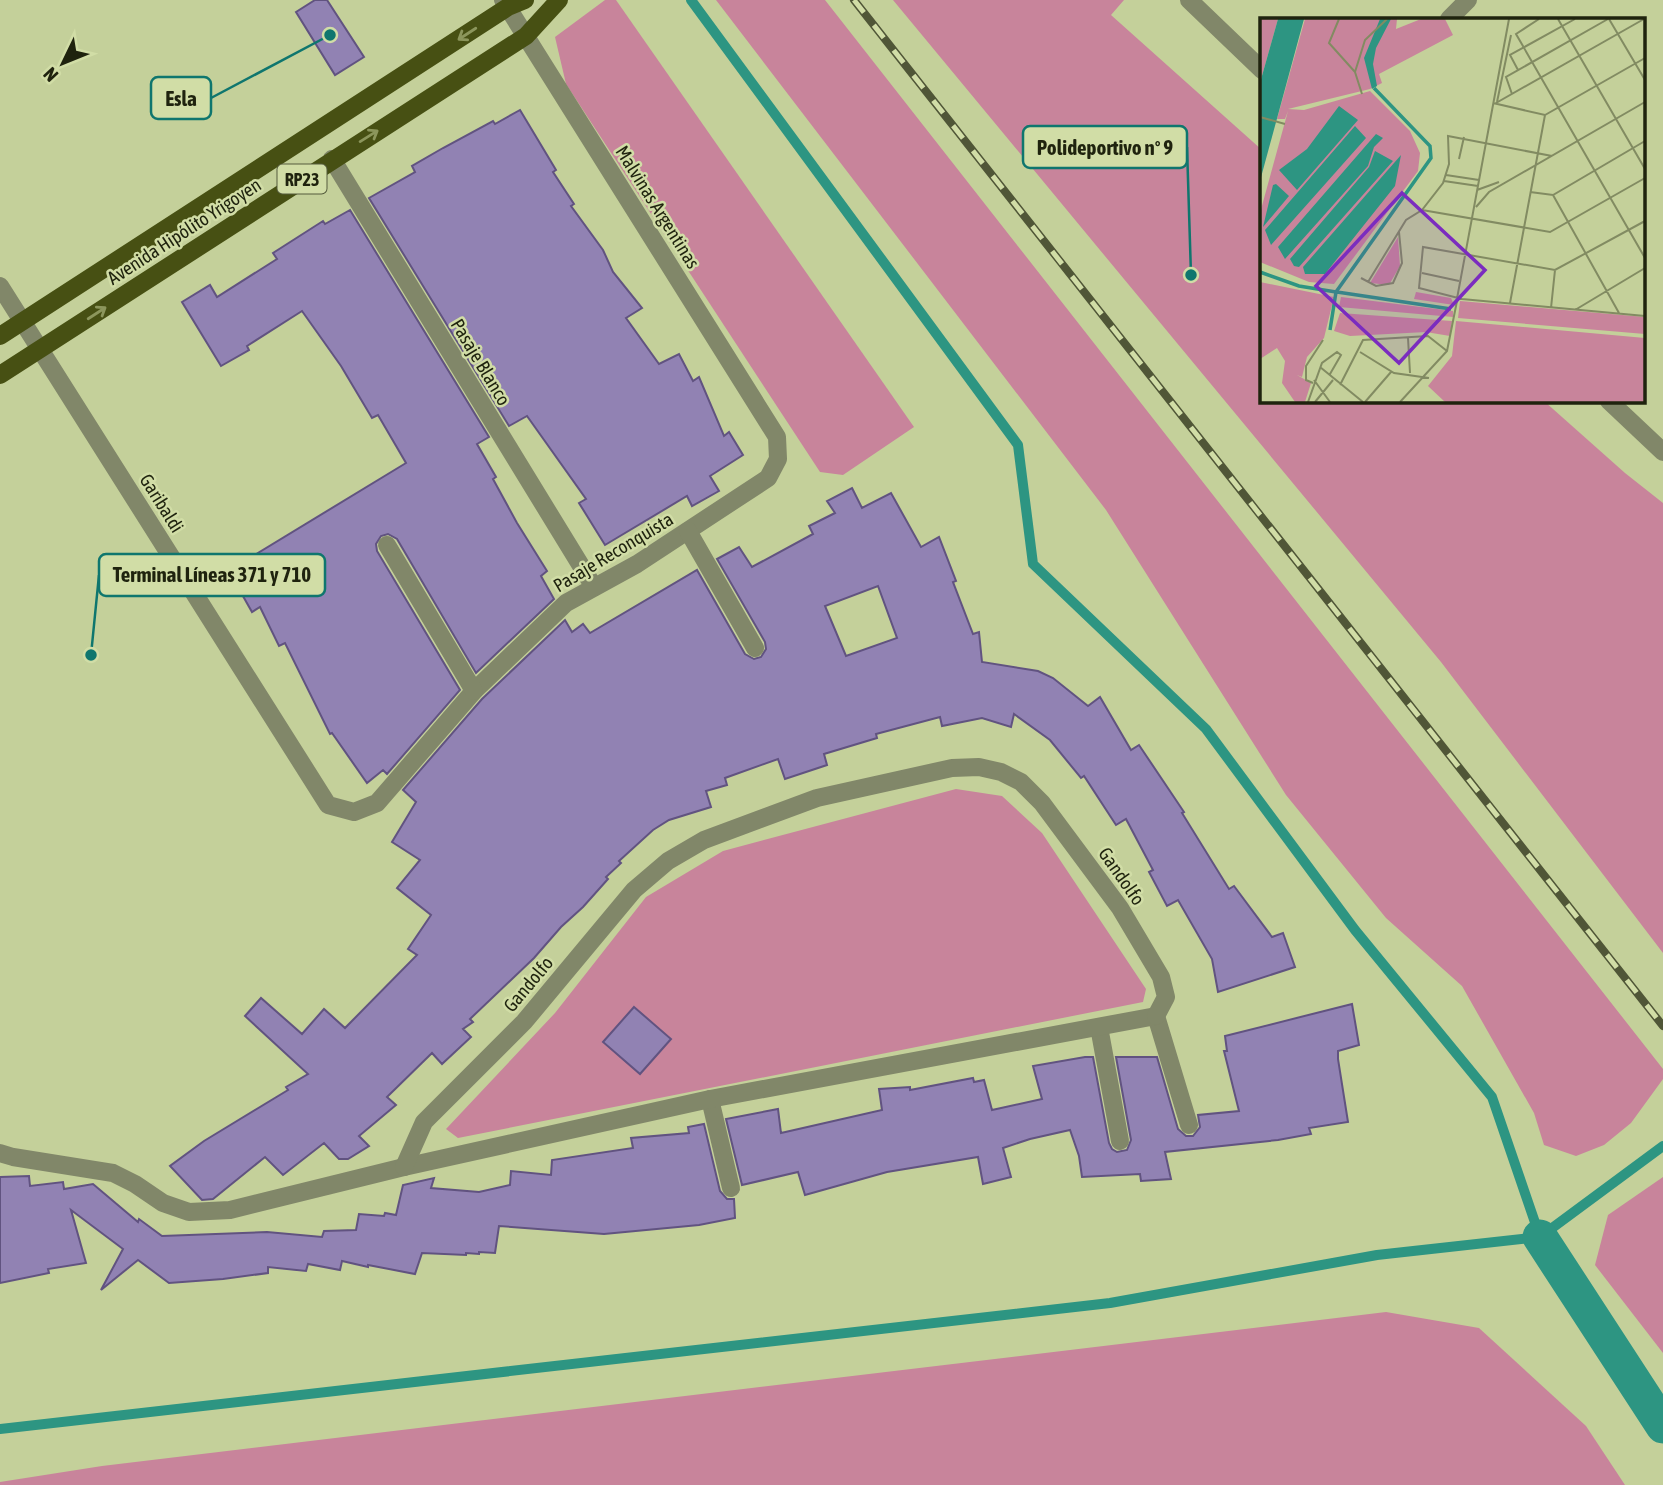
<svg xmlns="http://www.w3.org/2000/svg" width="1663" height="1485" font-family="'Asap Condensed',sans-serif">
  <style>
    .green { fill: #c8849b }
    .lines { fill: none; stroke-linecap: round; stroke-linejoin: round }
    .stream { stroke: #2d9582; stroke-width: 10 }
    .canal { stroke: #2d9582; stroke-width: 35 }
    .building { fill: #9182b3; stroke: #615380; stroke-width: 2; fill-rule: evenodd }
    .minor { stroke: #818769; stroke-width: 18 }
    .primary { stroke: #475013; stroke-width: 18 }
    .rail-casing { stroke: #505637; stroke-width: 8 }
    .rail { stroke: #d1dda6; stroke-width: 5; stroke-dasharray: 16; stroke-linecap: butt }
    .oneway { stroke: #8c965c }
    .labels { text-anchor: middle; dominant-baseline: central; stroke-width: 5; stroke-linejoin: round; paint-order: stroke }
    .shield { fill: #d1dda6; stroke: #545b3c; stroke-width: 2 }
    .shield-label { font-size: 18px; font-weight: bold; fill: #1f230e }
    .street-label { font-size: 19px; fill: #1f230e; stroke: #d1dda6 }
    .inset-river { fill: none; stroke: #2d9582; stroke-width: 3.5 }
    .inset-road { fill: none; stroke: #828b62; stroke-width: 2 }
    .view { fill: #7b2cbf; fill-opacity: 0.15; stroke: #7b2cbf; stroke-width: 3.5 }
    .inset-edge { fill: none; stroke: #1f230e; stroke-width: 3.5 }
    .leader { fill: none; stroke: #0f766e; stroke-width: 2.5 }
    .callout-dot { fill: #0f766e; stroke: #d1dda6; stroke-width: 2.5 }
    .callout { fill: #d1dda6; stroke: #0f766e; stroke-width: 2.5 }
    .callout-label { font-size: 21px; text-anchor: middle; font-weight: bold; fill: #1f230e }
  </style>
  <rect width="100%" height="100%" fill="#c4d09a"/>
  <g class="green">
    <polygon points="605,0 616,0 914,427 843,475 820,472 566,84 555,37"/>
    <polygon points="716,0 825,0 1663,1069 1663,1079 1631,1123 1604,1145 1576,1156 1544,1145 1534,1113 1462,986 1386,918 1286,795 1106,510"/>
    <polygon points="893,0 1124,0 1111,15 1262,150 1262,401 1544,401 1625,473 1663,503 1663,953 1441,662"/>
    <polygon points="956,789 1002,796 1042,833 1146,989 1143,1002 458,1138 446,1129 555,1013 646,897 723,851"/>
    <polygon points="1663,1177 1663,1353 1595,1265 1608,1215"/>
    <polygon points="1386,1312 1479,1328 1586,1426 1625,1485 0,1485 0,1482 102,1466"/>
  </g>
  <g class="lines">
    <g class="stream">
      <polyline points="691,0 1018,445 1033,564 1206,729 1355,930 1492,1097 1540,1237"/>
      <polyline points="0,1429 1110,1303 1377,1255 1540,1237 1663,1146"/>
    </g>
    <polyline class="canal" points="1540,1237 1663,1426"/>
  </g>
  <g class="building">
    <polygon points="315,0 327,0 364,57 335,75 296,12"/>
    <polygon points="520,110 556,170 553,172 574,204 571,206 603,250 613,272 642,308 626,318 659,364 679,354 693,381 699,377 724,436 729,432 743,455 710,476 719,491 692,506 687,496 605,545 579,503 586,499 527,416 509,426 369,198 415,172 412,166 443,148 493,121 495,124"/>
    <polygon points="350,210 489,437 477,444 496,477 493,479 517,523 547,571 541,576 554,599 476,673 397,539 388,534 381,536 376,544 377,551 460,690 387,774 383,770 367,783 332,733 330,734 285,643 279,646 260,607 252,612 239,589 259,577 248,559 406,463 378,415 372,418 341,366 302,311 247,346 249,350 221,366 182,302 210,285 217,297 277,259 273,253 323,221 325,224"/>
    <path d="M852,488L862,508L891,493L921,547L939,537L956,581L953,582L973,634L979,632L982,662L1038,671L1053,678L1088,706L1100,697L1131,750L1139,745L1184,812L1182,813L1229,889L1234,886L1272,937L1283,933L1295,967L1218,992L1212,959L1178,900L1167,906L1149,872L1153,870L1126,819L1116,825L1084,776L1081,778L1050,740L1014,714L1011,727L982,718L942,726L940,717L876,734L877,738L824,754L827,765L785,779L778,759L725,778L727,785L706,791L711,807L669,820L653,830L619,861L621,863L606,877L608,879L583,907L561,927L534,958L470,1019L473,1022L463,1029L471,1037L442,1064L432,1053L387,1097L396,1105L359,1136L369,1146L348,1159H339L324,1143L283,1175L265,1157L213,1199L202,1200L170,1166L204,1141L288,1090L286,1087L308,1074L245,1016L261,998L302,1034L324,1009L345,1028L417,955L408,949L431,915L397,888L420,860L392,842L416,802L403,790L482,699L565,620L572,632L583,624L590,633L697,570L745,654L754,659L761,657L766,649L765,642L717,559L739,547L752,567L813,534L809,526L835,513L827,501ZM878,586L897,638L846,656L825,606Z"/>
    <polygon points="1352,1004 1359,1045 1338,1051 1338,1059 1348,1122 1309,1128 1311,1134 1278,1140 1165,1152 1171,1179 1141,1181 1140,1174 1082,1177 1079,1156 1070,1130 1030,1139 1003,1148 1011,1177 983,1184 978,1157 887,1172 805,1195 798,1172 742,1185 726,1119 778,1109 781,1133 882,1110 879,1089 910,1087 910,1090 973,1078 974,1082 984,1080 992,1110 1042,1099 1033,1066 1085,1057 1093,1057 1109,1143 1112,1149 1117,1152 1127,1150 1131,1140 1116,1057 1157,1057 1178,1129 1186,1136 1193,1136 1200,1127 1198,1115 1239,1111 1224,1051 1227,1051 1225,1036"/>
    <polygon points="634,1007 671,1039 640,1074 603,1042"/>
    <polygon points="704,1124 720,1191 727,1199 734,1199 735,1218 699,1225 604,1234 499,1226 495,1253 479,1252 479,1254 466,1253 466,1255 422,1253 415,1274 368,1265 368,1267 342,1261 340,1270 308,1264 306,1271 268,1267 268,1273 223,1279 169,1283 138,1260 101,1290 123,1249 71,1210 86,1263 48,1269 49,1273 0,1283 0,1177 29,1176 30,1186 63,1182 64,1189 93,1184 138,1222 139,1219 162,1236 267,1232 322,1237 324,1231 356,1230 359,1214 384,1216 385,1213 396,1215 403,1185 434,1178 431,1188 479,1192 510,1185 511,1171 551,1175 552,1160 633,1148 631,1138 689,1133 688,1127"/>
  </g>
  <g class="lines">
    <g class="minor">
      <polyline points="1189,0 1262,70"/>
      <polyline points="1449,19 1468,0"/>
      <polyline points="332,159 594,587"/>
      <polyline points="0,286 328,805 354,812 377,803 474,691 566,603 637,564 768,478 778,459 777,437 503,0"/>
      <polyline points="1609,401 1663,452"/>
      <polyline points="688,531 755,648"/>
      <polyline points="387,545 474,691"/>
      <polyline points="1156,1016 1189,1125"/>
      <polyline points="1099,1027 1120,1141"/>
      <polyline points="710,1099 731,1188"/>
      <polyline points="0,1153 13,1157 113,1173 135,1184 163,1203 189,1212 230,1210 404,1167 710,1099 1156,1016"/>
      <polyline points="404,1167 424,1122 524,1022 634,890 668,861 704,840 817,798 952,768 979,767 1001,772 1021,782 1042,803 1120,908 1161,977 1166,997 1156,1016"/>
    </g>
    <g class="primary">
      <polyline points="0,336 508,7 525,0"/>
      <polyline points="0,375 526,36 559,0"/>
    </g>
    <defs>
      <polyline id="rail" points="854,0 1663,1026"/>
    </defs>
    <use href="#rail" class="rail-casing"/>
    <use href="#rail" class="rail"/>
  </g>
  <defs><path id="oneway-shaft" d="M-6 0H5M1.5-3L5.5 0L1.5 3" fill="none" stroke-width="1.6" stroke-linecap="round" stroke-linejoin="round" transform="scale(1.75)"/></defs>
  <g class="oneway">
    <use href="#oneway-shaft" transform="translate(467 34) rotate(147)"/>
    <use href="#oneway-shaft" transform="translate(369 136) rotate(-32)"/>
    <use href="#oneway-shaft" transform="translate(97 313) rotate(-33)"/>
  </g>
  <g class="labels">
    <rect class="shield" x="277.5" y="164.5" width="49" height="29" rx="5"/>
    <g class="shield-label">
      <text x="302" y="179">RP23</text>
    </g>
    <g class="street-label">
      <text transform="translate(658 207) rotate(58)">Malvinas Argentinas</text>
      <text transform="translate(184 231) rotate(-33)">Avenida Hipólito Yrigoyen</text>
      <text transform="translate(481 362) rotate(59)">Pasaje Blanco</text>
      <text transform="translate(162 503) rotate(58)">Garibaldi</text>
      <text transform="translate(613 552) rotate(-31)">Pasaje Reconquista</text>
      <text transform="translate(1122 876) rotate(55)">Gandolfo</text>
      <text transform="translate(528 984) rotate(-50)">Gandolfo</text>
    </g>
  </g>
  <g transform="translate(1260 18)">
    <rect width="385" height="385" fill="#c4d09a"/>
    <path d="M0,1H18L0,65ZM45,1H137L136,11L161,1H185L193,17L119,56L122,65L110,71L28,91L44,92L110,73L150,113L160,135L158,153L74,266L49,264L0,244V195L28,93L25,101H17ZM138,219L140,248L129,267L110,265ZM0,264L74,279L64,320L47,339L42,359L37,357L51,365L45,384H35L22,365L25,343L17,330L0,341ZM156,274L191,280L194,287L154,281ZM81,279L193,293V299L79,289ZM200,283L385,299V316L198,300ZM80,295L192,303L190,318L166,314L90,318L74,313ZM196,303L385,320V384H185L168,368L192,338Z" fill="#c8849b"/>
    <path d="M18,1H44L0,163V65ZM120,1H131L116,30L113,46L117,68L112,71L104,40ZM79,88L98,102L37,172L19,152L47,131ZM95,108L106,120L11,227L5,212ZM116,116L123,120L114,129L108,148L25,241L18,229ZM115,133L133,143L39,249L34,248L30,241L109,149ZM141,137L135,168L65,256H45L43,249ZM16,166L29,178L3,209L13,167Z" fill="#2d9582"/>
    <path class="inset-river" d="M0,254L39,268L76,274M77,274L191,291M70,312L76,274L171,140L170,128L114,70"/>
    <path class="inset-road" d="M79,1L69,25L95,54M279,1L256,16L385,240M298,1L385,151M349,1L385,62M258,52L250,37L315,1M102,76L95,54L105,22L127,1M252,76L246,59L348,1M237,84L251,17M233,85L285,97L385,40M236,85L384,1M0,99L25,106M199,141L204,119M186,157L219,162M184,163L218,168M217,172L239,164M270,174L293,177L385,123M293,177L359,295M216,189L229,174L385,84M162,192L290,214L385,160M385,203L295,252L163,229L159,270L202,281L385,298M162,255L199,263M101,260L116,268L133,265L142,245L139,214M108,264L146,202L162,192L183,165L189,146L188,118L292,138M250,285L285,97M196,286L249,1M291,290L295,252M315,292L385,250M148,320L150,355M100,334L134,355L169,360M60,349L103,384M54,362L70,384M53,365L46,362V348L63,322M80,367L103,322L168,318L187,333M48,384L62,345L77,334L81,337L70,356M55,384L73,362M105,384L131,354M140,384L187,333L197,283"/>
    <path class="view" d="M142,175L225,252L139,345L56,268Z"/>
    <rect width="385" height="385" class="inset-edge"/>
  </g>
  <path class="leader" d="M330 35L211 98M1191 275L1187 147M91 655L99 575"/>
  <g class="callout-dot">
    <circle cx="330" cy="35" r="7"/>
    <circle cx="1191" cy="275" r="7"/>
    <circle cx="91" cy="655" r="7"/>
  </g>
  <g class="callout">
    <rect x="151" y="77" width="60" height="42" rx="7"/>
    <rect x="1023" y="126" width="164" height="42" rx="7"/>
    <rect x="99" y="554" width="226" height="42" rx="7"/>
  </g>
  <g class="callout-label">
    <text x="181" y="106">Esla</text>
    <text x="1105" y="155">Polideportivo n° 9</text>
    <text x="212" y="582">Terminal Líneas 371 y 710</text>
  </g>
  <g transform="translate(63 63) rotate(227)" stroke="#d1dda6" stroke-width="5" paint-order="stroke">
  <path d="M0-5L12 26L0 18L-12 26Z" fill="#1f230e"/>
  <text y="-10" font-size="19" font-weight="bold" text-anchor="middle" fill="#1f230e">N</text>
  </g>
</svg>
